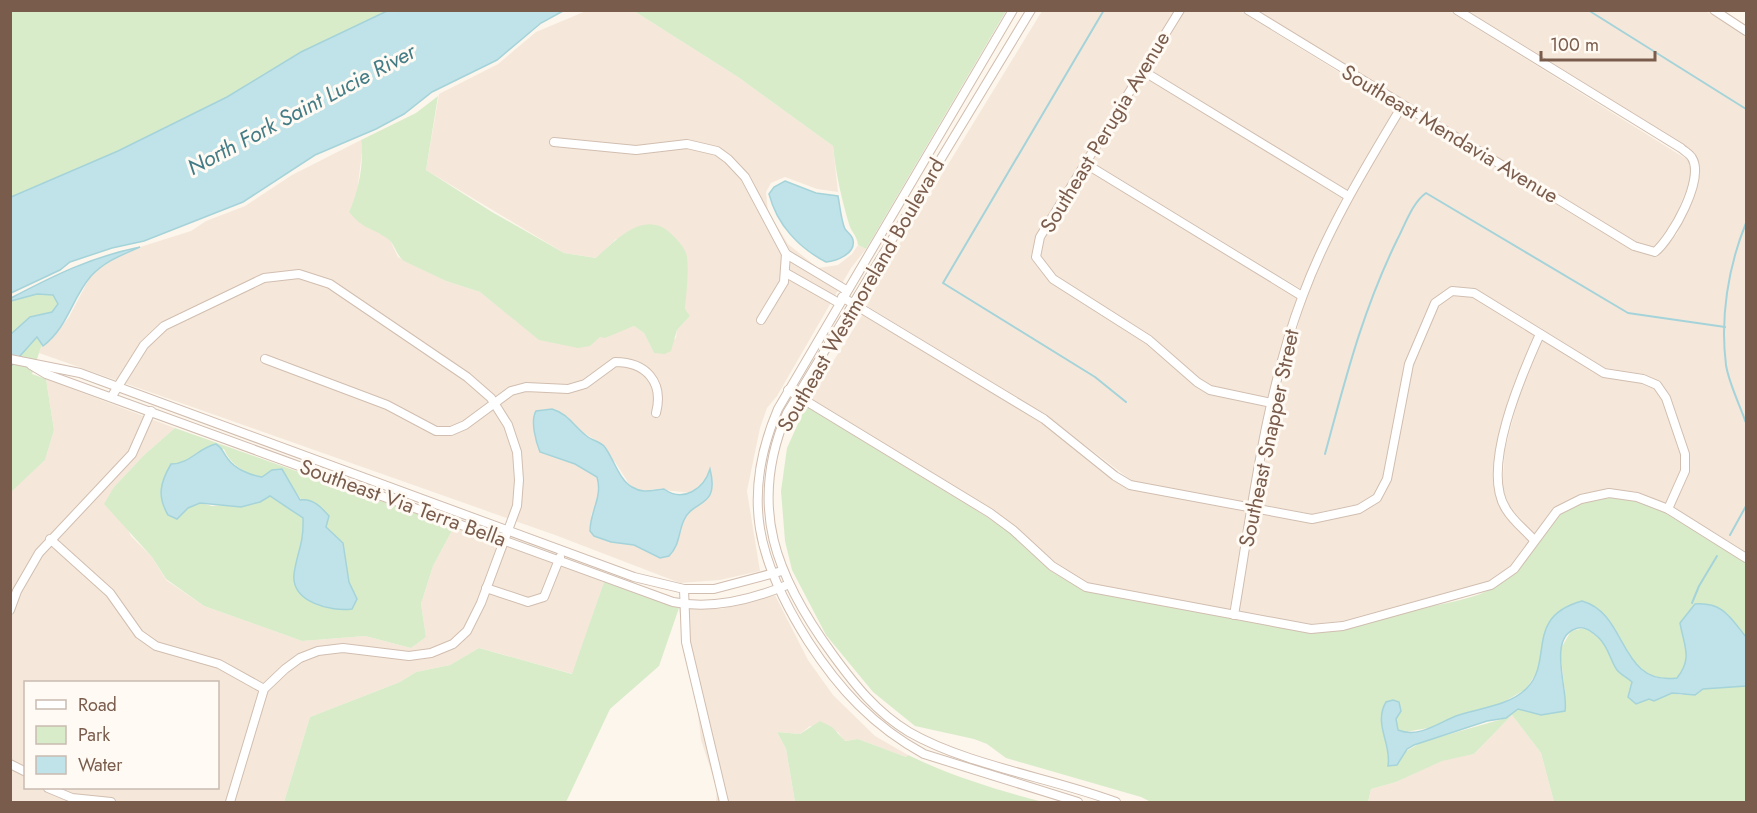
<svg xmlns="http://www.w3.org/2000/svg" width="1757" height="813" font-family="Jost,sans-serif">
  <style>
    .residential { fill: #f5e8da; fill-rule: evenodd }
    .green { fill: #d8ecc9; fill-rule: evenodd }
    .water { fill: #bfe3e8; stroke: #a5d3da; stroke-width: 1.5 }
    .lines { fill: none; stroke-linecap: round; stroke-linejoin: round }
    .stream { stroke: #a5d3da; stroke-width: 2 }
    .minor-casing { stroke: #d1beb0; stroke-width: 10 }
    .minor { stroke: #fff; stroke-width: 8 }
    .labels { text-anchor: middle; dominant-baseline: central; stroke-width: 6; stroke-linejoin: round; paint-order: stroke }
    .street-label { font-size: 21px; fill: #7a5c4d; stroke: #fffaf3 }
    .water-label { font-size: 22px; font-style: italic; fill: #437c86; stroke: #fffaf3 }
  </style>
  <rect width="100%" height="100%" fill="#fdf6ec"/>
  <g class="residential">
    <path d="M586,11H634L738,77L833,146L838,192L817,189L785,177L771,183L766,192L768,212L788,244L818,268L838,265L852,254L858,245L866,249L851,268L777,396L767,408L760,428L747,491L760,571L720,580L680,583L555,535L39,353L42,344L51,340L69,317L90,277L107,262L140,247L191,231L206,221L245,206L292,175L361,140L362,152L357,193L349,212L390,240L398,257L446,281L480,292L523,326L601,337L634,326L644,333L654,353L676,338L677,330L690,316L685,310L686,254L616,239L597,258L564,253L426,170L439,94L498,64L536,32ZM536,411L567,416L580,430L604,446L609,458L615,462L631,487L645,492L653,489L692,493L708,476L690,513L684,519L678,541L671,554L623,542H611L594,536L591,515L599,497L597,477L575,464L540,452L533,415Z"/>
    <polygon points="1042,11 1175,11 1083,162 1031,255 1032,260 1050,282 1146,344 1195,386 1209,394 1267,407 1249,503 1132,481 1047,416 867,306 887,264"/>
    <polygon points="1184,11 1240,11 1397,108 1347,190 1149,69"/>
    <polygon points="1256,11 1449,11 1688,160 1691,173 1688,186 1670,229 1654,247 1636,242"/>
    <polygon points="1466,11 1706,11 1746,36 1746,552 1673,507 1689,473 1689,454 1670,396 1660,382 1643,374 1605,368 1475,289 1450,288 1431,301 1405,364 1384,478 1374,495 1358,504 1312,514 1257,504 1276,404 1306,297 1351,198 1403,112 1632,250 1657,257 1677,234 1700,173 1695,153"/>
    <polygon points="1144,77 1342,198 1301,289 1092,162"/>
    <polygon points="1087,170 1298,298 1269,398 1212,386 1200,379 1152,336 1056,276 1046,265 1041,256 1044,239"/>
    <polygon points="1453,296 1472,297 1535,336 1513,386 1497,448 1494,487 1503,512 1529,541 1511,566 1489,581 1342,621 1311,624 1238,612 1256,513 1312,523 1359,513 1380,500 1391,480 1413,365 1438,306"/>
    <polygon points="863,314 1042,423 1112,480 1128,489 1248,511 1230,610 1087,583 1071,575 992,509 810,398"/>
    <polygon points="1542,340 1601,376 1641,383 1654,388 1662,400 1681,455 1681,471 1666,504 1638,492 1609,489 1580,494 1554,509 1534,534 1509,506 1502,486 1505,449 1521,388"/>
    <path d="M46,379L175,428L144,455L114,487L111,495L131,536L152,557L166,580L204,606L302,641L365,636L411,648L426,637L421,604L433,566L454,527L604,582L573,674L479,648L450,665L416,672L400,682L310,717L284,802H11L10,492L45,460L54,430ZM26,682H218V788H26Z"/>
    <polygon points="775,595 808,660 833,695 875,736 908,755 906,757 858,739 844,741 838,732 810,726 800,734 777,732 786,749 795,802 716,802 717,789 701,740 695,689 686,661 679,608 721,609"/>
    <polygon points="1512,715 1541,753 1554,802 1368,802 1371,789 1396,782 1442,760 1474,754"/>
  </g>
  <g class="green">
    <polygon points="11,11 465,11 11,229"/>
    <path d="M634,11H1006L866,249L858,245C857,235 851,232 849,224C841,197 836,174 833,146L738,77Z"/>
    <path d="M438,96L426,170L492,212L564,253L596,258C615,241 642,211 668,231C674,236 683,245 686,253C690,265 686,296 685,309L690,316L677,330L671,351L665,354L654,353L644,333L634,326L605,338L600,337L590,346L578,348L539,340L480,292L446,281L404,261C396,255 395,244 388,239C370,226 365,231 349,212C359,189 364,165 361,140L416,113Z"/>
    <polygon points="37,294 53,295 58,304 52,312 30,317 11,334 11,301"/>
    <polygon points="37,337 42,344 32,374 46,379 54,430 45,460 11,492 11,366"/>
    <path d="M806,406L987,517L1010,533L1049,570L1084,591L1310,633C1350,629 1386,617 1425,608C1448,602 1475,599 1495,587C1524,570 1535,540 1558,517C1562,512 1568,510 1573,507C1632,476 1698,533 1746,563V637L1721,609L1681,629C1688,648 1691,661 1677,678C1633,683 1631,648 1609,620C1603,612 1591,607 1582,601L1526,689L1497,706L1464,713L1440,726L1405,732L1398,730L1396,719L1401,711L1381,719L1389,761L1422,742L1506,718L1518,709L1565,692L1560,650L1571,631L1585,628L1601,640L1609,650L1617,670L1632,682L1628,697C1647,703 1654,698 1672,693L1681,695L1703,689L1746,686V802H1554L1541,753L1512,715L1474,754L1442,761L1396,782L1371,789L1368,802H1151L1141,797L1006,758L987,744L974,739L915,726L873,692L826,635L792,570L785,541L781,491L787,448Z"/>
    <path d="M175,428L454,527L433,566L421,604L426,637L411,648L365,636L302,641L204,606L166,579L152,557L104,504L114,487L144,455ZM224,449C230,465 246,474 262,477L272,470L282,469C297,497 318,524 343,543L349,582L357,598L294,576L304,540L303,518L270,496L260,502L212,506L200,503L188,508L177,519L171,464H184Z"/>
    <polygon points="604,582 679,608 659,666 610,709 566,802 284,802 310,717 400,682 416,672 450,665 479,648 572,674"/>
    <path d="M820,721L832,727L845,741L858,739L906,757L908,755C951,776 997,790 1043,802H795L786,749L777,732L800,734Z"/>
  </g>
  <g class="water">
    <polygon points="387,11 563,11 541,23 497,60 432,92 404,114 376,129 315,155 243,202 144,241 112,248 70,262 60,270 11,293 11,197 118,151 227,97 301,52"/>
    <path d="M785,181L816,193L838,196C840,206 841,220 845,229C848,233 852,235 853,240C856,254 836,261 826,262C799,248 777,225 769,194L774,187Z"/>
    <path d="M140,247C122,255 105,261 91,276C72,298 68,327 43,346L37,337L11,366V334L30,317L52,312L58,304L53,295L37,294L11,301V298C55,275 91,257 140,247Z"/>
    <path d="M552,409C569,414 574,427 588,437C592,440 600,442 604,446C613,457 619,480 632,487C643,494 652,490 664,489C683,503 704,489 710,469C720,509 693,499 684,520C678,533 680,545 669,556L660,558L634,545L611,542L594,536L590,531C590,511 603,497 597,477L575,464L540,452C536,442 530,421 536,411Z"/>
    <path d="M216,444C224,449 222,452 228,459C235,469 250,475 262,477L272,470L282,469L300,500C313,498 321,507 329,516L326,527L343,543L349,582L357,599L352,609C331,612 291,602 294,574C297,552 304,544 303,518L270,496L260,502L241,507L200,503L188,508L177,519L168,515C157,496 160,483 171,464C190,464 198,448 216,444Z"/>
    <path d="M1582,601C1629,614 1618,686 1677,678C1693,658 1684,646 1680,623L1695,604C1723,602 1730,617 1746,637V686L1703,689L1695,695L1672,693L1654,701L1649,699L1636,704L1628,697L1632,682C1628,678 1621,675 1617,670C1610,660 1609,648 1599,638C1592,632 1585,625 1575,629C1547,639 1569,692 1565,711L1541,715L1518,709L1506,718L1487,721L1414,745L1407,749L1397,765L1388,766C1392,744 1373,724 1386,702L1393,700L1399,702L1401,711L1396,719L1398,730C1420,739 1440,721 1459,715C1480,708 1509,706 1527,688C1554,660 1524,617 1582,601Z"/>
  </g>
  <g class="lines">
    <g class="stream">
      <polyline points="1104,10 943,283 1095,377 1126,402"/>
      <polyline points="1588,10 1746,109"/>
      <path d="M1746,223C1728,267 1720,318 1726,365C1729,384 1740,405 1746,423"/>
      <path d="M1325,454C1346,377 1362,312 1397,240C1405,225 1412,203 1426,193L1628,313L1725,327"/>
      <polyline points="1730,535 1746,506"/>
      <polyline points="1692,603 1699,586 1717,556"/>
    </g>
    <defs>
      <g id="minor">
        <path d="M1013,10L778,409C740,498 758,562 808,641C839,689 873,726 924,754L1078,802"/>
        <path d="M1031,10L787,413C747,507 776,577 833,655C855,685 876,712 909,732C966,765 1052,778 1116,802"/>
        <polyline points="1180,10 1040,237 1036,257 1053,279 1149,340 1197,382 1210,390 1272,403"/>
        <path d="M1248,10L1634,246L1655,252C1672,238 1705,179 1692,158C1690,154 1684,151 1681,148L1457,10"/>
        <polyline points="1714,10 1746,31"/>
        <polyline points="1143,71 1348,196"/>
        <polyline points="554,142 636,150 687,144 717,151 728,159 745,177 786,254 846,290"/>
        <polyline points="1086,164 1302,296"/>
        <polyline points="786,273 839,303"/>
        <polyline points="842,297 1044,419 1115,476 1130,485 1312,519 1359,509 1377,498 1387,479 1409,364 1435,303 1452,291 1474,293 1604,373 1643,379 1657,385 1666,398 1685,454 1685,471 1668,509"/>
        <polyline points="761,320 784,282 786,254"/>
        <polyline points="10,359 80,373 634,577 684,589 714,589 782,571"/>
        <path d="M265,359L387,405L436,431H451L465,425L511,391L526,387L568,389L585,384L615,362C646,362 664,382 656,413"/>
        <path d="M31,365L46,374L673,602C712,610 751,600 787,585"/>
        <polyline points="788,390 990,513 1013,530 1052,566 1086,587 1311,629 1343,626 1491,585 1514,569 1557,511 1581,499 1609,493 1637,497 1668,509 1746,558"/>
        <polyline points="112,396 144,345 164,326 264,278 299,274 330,284 467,377 491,398 508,425 517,452 519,480 517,506 481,603 467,631 453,644 431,653 409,656 343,648 318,651 300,658 285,669 264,689 230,802"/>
        <polyline points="50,539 110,593 139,634 156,646 219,664 264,689"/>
        <path d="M1534,540C1525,530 1513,521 1506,509C1480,469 1522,374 1540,334"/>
        <polyline points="486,588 528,602 544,597 560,557"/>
        <polyline points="684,589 686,642 724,802"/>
        <polyline points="10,610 17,591 39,553 132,454 151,411"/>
        <path d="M1234,615C1252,510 1265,395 1303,295C1328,228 1365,168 1402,106"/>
        <polyline points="10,764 26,772"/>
        <polyline points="48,788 72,798 111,802"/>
      </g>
    </defs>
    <use href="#minor" class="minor-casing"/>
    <use href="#minor" class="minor"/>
  </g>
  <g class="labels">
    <g class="street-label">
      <text transform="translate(1105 132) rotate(-59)">Southeast Perugia Avenue</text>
      <text transform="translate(1450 134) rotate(31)">Southeast Mendavia Avenue</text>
      <text transform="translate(861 295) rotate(-60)">Southeast Westmoreland Boulevard</text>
      <text transform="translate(1269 438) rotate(-78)">Southeast Snapper Street</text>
      <text transform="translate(403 503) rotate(20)">Southeast Via Terra Bella</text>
    </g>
    <g class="water-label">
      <text transform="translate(301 109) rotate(-28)">North Fork Saint Lucie River</text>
    </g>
  </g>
  <rect width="1757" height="813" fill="none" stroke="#7a5c4d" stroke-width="24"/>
  <rect x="24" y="681" width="195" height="108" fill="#fffaf3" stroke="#cabbb1" stroke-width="1.5"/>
  <rect x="36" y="700" width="30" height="9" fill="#ffffff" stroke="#cabbb1" stroke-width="1.5"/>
  <text x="78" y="711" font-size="18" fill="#7a5c4d">Road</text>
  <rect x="36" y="726" width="30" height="18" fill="#d8ecc9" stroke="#cabbb1" stroke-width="1.5"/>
  <text x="78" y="741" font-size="18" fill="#7a5c4d">Park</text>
  <rect x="36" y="756" width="30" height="18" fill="#bfe3e8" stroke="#cabbb1" stroke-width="1.5"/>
  <text x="78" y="771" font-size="18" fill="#7a5c4d">Water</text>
  <path d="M1541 51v9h114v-9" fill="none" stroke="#7a5c4d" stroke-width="3"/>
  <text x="1550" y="51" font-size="18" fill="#7a5c4d" stroke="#fffaf3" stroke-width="4.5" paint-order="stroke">100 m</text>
</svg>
